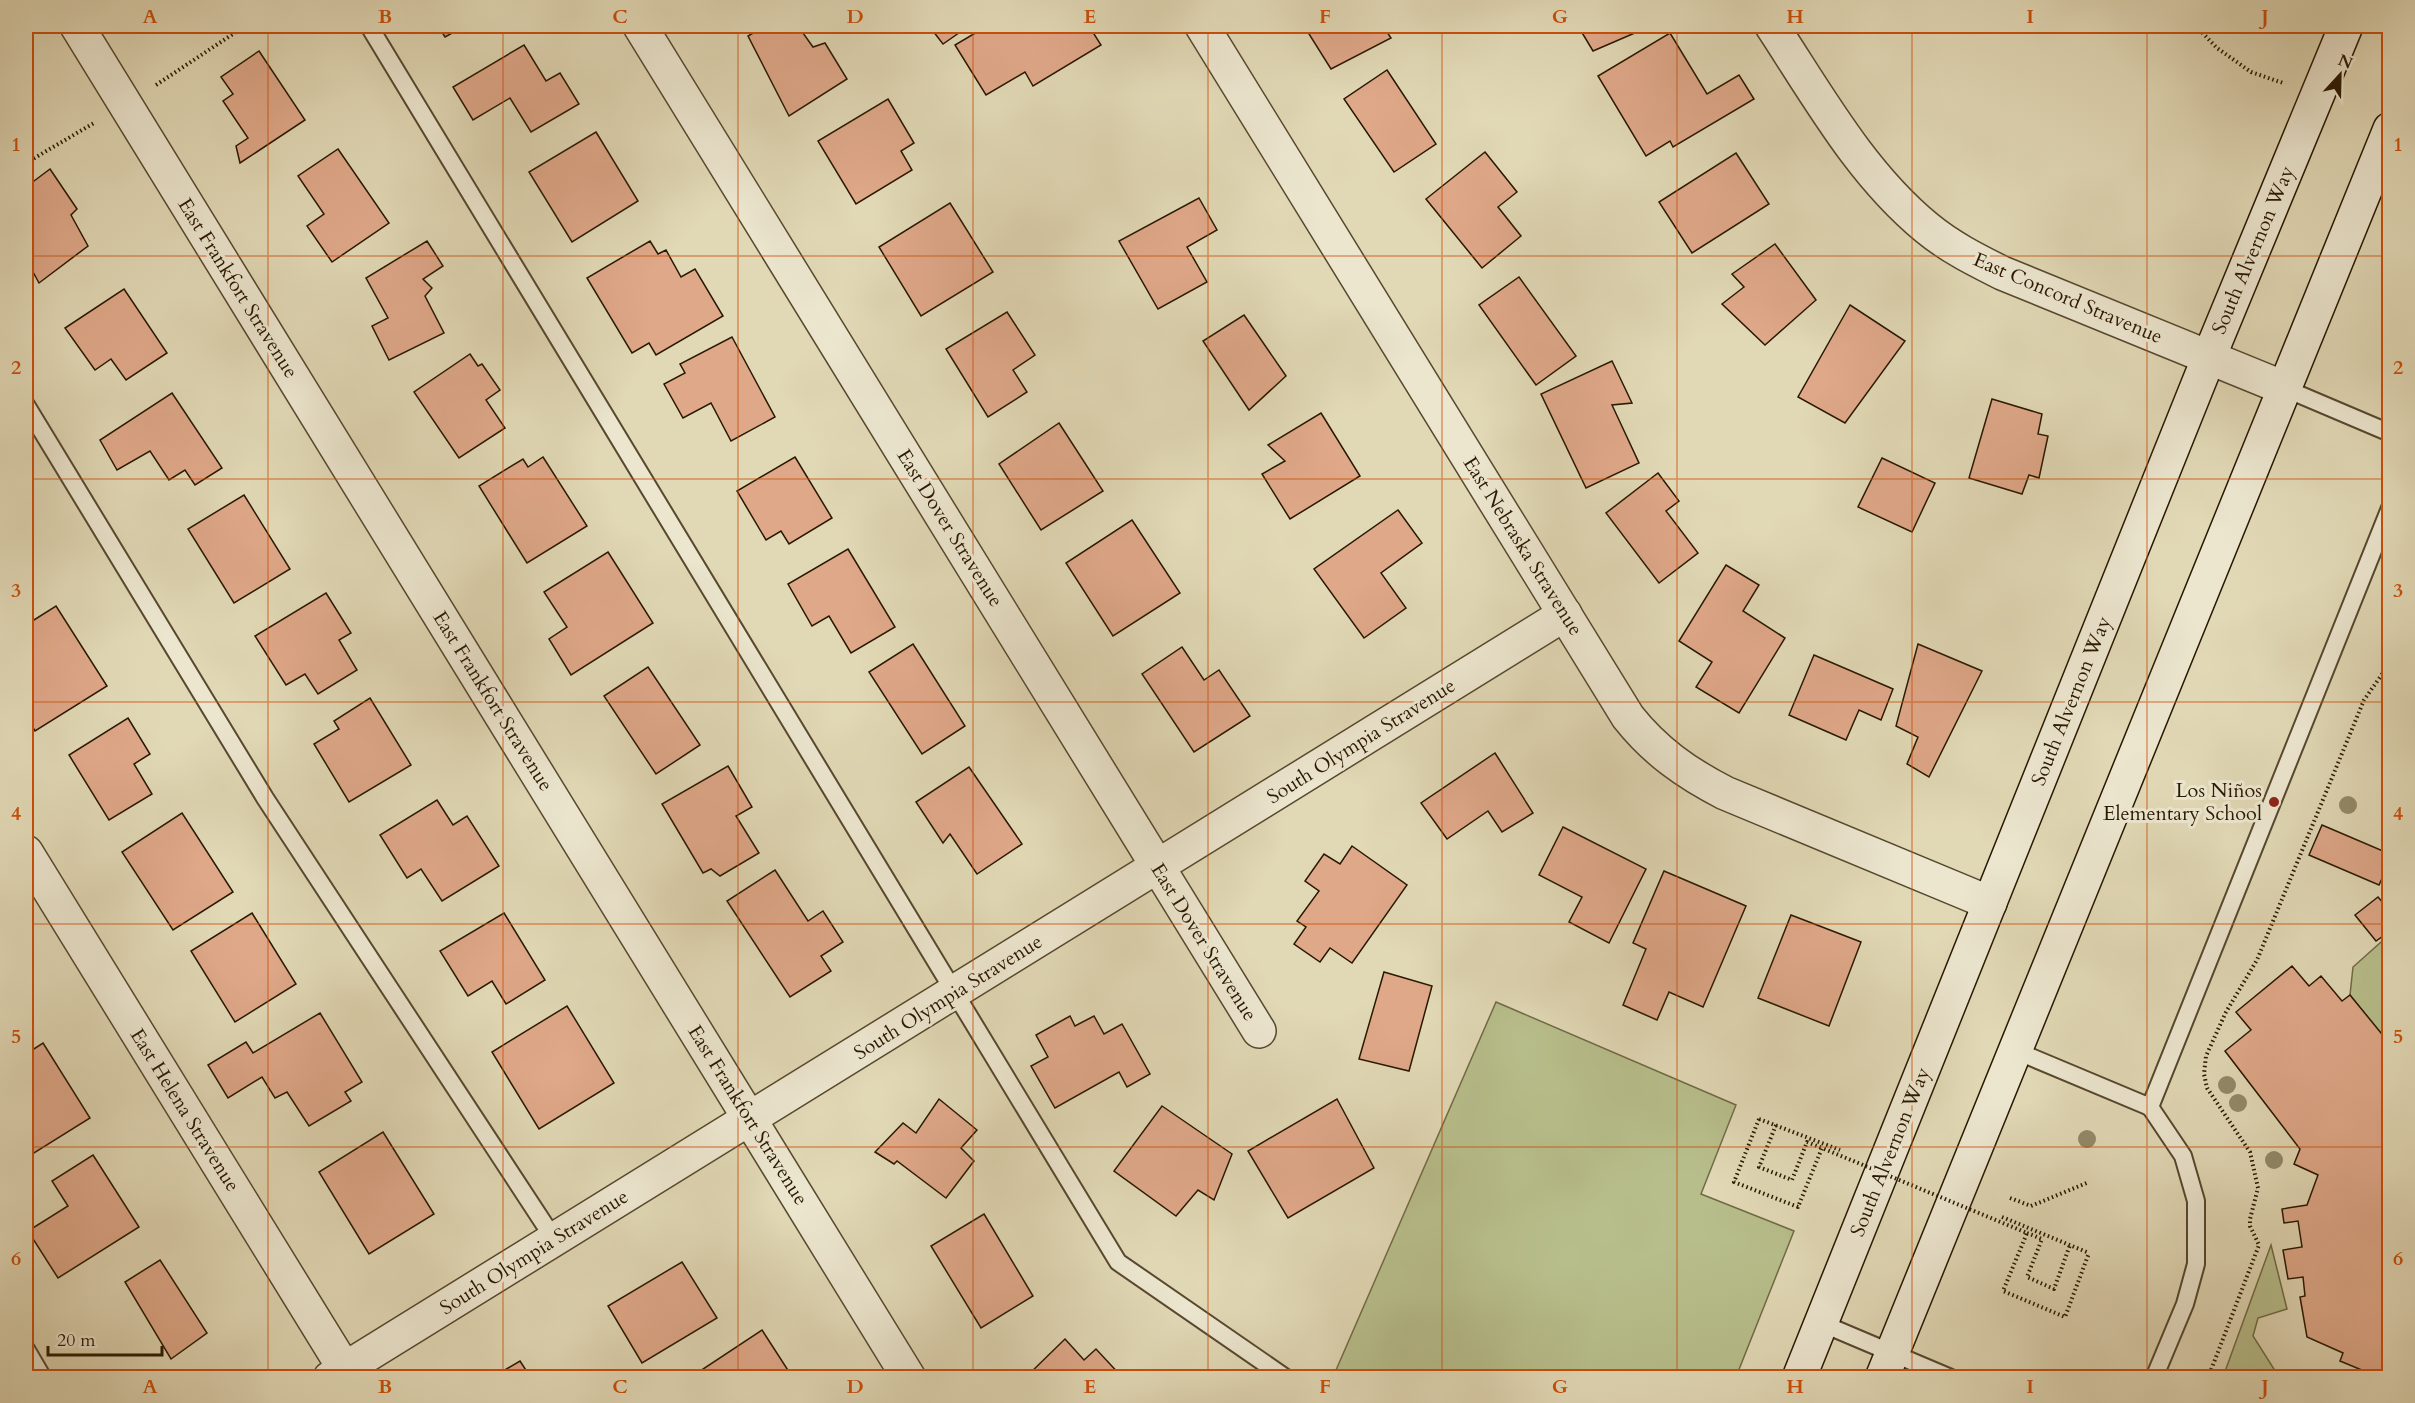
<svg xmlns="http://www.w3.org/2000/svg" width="2415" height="1403" font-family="Cardo,serif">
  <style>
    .green { fill: #b7be8b; stroke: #706b46; stroke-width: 1.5 }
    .building { fill: #dfa889; stroke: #291801; stroke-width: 1.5 }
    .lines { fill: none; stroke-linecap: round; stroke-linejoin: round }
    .lane-casing { stroke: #57482e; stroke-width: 20 }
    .street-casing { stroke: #57482e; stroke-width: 36 }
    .secondary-casing { stroke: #291801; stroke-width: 36 }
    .path { stroke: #291801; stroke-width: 4; stroke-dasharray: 1.5 3; stroke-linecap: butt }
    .lane { stroke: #ece6cf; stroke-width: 16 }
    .street { stroke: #ece6cf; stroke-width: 33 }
    .secondary { stroke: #ece6cf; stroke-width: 33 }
    .path-bridge { stroke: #291801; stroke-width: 4; stroke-dasharray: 1.5 3; stroke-linecap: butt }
    .tree { fill: #938a69 }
    .grid { fill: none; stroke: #cb4f0a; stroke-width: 1.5; stroke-opacity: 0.55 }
    .poi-dot { fill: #8f2418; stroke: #ece6cf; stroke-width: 2 }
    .labels { text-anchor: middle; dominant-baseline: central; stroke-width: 6; stroke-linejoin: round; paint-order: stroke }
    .street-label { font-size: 20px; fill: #291801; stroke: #ece6cf }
    .poi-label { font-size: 20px; fill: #291801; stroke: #ece6cf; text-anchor: end }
    .neatline { fill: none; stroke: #cb4f0a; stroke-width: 2 }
    .grid-label { font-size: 20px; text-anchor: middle; font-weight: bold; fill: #cb4f0a }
  </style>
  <rect width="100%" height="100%" fill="#e1d8b5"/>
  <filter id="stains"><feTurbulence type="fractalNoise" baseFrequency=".00333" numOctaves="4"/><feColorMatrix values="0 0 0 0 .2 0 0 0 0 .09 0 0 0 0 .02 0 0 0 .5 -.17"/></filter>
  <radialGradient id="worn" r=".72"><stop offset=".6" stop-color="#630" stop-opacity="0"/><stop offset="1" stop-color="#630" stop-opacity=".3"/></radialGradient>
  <g class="green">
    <polygon points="2389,935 2389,1044 2350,995 2353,967"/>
    <polygon points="1496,1002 1736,1105 1701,1194 1794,1231 1736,1377 1333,1377"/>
    <polygon points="2271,1245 2287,1309 2258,1318 2253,1336 2279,1377 2223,1377"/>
  </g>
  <g class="building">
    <polygon points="438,26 465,26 445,37"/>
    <polygon points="765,26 798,26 813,47 825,43 847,79 789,116 748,36"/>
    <polygon points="929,26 964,26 966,28 943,44"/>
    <polygon points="987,26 1089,26 1101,45 1033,86 1025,72 986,95 955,45"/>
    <polygon points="1304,26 1383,26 1391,38 1331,69"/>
    <polygon points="1578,26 1651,26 1593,51"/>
    <polygon points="1670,33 1707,94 1739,75 1754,99 1673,147 1670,141 1646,156 1598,76"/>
    <polygon points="524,45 546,81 560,73 579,104 531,132 510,98 473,120 453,87"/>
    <polygon points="259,51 305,120 240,163 236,146 248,138 223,101 233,94 221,77"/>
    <polygon points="1387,70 1436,144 1394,172 1344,99"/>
    <polygon points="888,99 914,143 901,151 912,170 856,204 818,141"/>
    <polygon points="596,132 638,201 572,242 529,172"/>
    <polygon points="338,149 389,223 332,262 307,226 324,214 298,176"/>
    <polygon points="1485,152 1517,192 1498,207 1521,236 1482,268 1426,199"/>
    <polygon points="1736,153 1769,204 1692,253 1659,202"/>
    <polygon points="50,169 77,209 71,215 88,246 39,283 26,259 26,187"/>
    <polygon points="1199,198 1217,230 1187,247 1207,282 1158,309 1119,241"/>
    <polygon points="950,203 993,272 921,316 879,247"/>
    <polygon points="427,241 443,266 423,279 432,288 425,296 444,333 389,360 372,326 388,318 366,278"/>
    <polygon points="650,241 658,254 666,250 681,277 695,269 723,316 656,355 649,343 632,353 587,278"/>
    <polygon points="1775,244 1816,300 1765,345 1722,304 1744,287 1732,274"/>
    <polygon points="1519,277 1576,356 1536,385 1479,305"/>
    <polygon points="124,289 167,353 126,380 111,359 95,370 65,328"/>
    <polygon points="1850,305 1905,341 1845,423 1798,397"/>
    <polygon points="1007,312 1035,355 1013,370 1027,392 988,417 946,349"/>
    <polygon points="1244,315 1286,376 1249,410 1203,341"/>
    <polygon points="732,337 775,417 731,441 711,403 683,418 664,384 685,373 680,364"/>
    <polygon points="470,354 478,366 482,364 500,390 486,400 505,428 459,458 414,392"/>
    <polygon points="1612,361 1632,403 1612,405 1639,463 1586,488 1541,394"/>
    <polygon points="172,393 222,468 195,485 185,470 169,480 150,451 117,470 100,440"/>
    <polygon points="1992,399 2042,414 2038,434 2048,436 2039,478 2029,475 2022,494 1969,478"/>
    <polygon points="1321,413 1360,476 1290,519 1262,474 1285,461 1268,445"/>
    <polygon points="1059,423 1103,491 1041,530 999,464"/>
    <polygon points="543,457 587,526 527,563 479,486 523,459 528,467"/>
    <polygon points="795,457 832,518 789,544 781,531 766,540 737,491"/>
    <polygon points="1882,458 1935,483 1912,532 1858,507"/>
    <polygon points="1658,473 1679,501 1666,511 1698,553 1659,583 1606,513"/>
    <polygon points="244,495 290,569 234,603 188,529"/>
    <polygon points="1398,510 1422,543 1381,573 1406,608 1364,638 1314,569"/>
    <polygon points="1132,520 1180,593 1113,636 1066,563"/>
    <polygon points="848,549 895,627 851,653 829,616 812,626 788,584"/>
    <polygon points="608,552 653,623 571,675 549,639 567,627 544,592"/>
    <polygon points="1726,565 1759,585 1743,611 1785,638 1739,713 1696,687 1712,662 1679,641"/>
    <polygon points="326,593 351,633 339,640 357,670 318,694 305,674 286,685 255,636"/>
    <polygon points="56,606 107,686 35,731 26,716 26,625"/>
    <polygon points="913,644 965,726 922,754 869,672"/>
    <polygon points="1918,644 1982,671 1929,777 1907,764 1918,737 1896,726"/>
    <polygon points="1182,647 1204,680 1219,670 1250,716 1194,752 1142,674"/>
    <polygon points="1814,655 1893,689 1881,720 1859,710 1846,740 1789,715"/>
    <polygon points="648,667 700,745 656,774 604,696"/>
    <polygon points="370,698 411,765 349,802 314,744 339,729 334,721"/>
    <polygon points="128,718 150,754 134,764 152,794 109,820 69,755"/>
    <polygon points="1495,753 1533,813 1502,832 1488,811 1447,839 1421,803"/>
    <polygon points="728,766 752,807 736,816 759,853 720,876 711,869 703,873 662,804"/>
    <polygon points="969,767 1022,844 977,874 950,834 943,843 916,802"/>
    <polygon points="437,800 453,825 467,816 499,866 442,901 421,869 407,878 380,835"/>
    <polygon points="182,813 233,892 173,930 122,852"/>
    <polygon points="2322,825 2390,854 2390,861 2379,885 2309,855"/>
    <polygon points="1563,827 1646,869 1609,943 1569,922 1582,897 1539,875"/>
    <polygon points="1352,846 1407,885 1352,963 1330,948 1320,962 1294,944 1306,927 1297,921 1319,891 1305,881 1324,854 1340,864"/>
    <polygon points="775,870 808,921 823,911 843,942 821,956 831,971 790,997 727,901"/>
    <polygon points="1664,871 1746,906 1703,1007 1669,992 1657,1020 1623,1005 1646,949 1633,943"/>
    <polygon points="2378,897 2390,911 2390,931 2376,941 2355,915"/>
    <polygon points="252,913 296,984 235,1022 191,951"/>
    <polygon points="504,913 545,980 506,1004 492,981 468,996 440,951"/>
    <polygon points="1791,915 1861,942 1829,1026 1758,998"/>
    <polygon points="2292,966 2309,986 2321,976 2342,1001 2350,995 2390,1044 2388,1378 2381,1378 2340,1361 2343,1353 2307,1337 2300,1297 2305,1296 2303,1277 2288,1279 2283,1250 2302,1247 2298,1221 2284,1223 2282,1209 2307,1205 2318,1175 2294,1164 2300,1149 2225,1051 2251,1030 2236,1012"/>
    <polygon points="1384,972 1432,986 1409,1071 1359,1059"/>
    <polygon points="567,1006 614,1083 539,1129 492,1052"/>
    <polygon points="320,1013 362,1082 345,1092 351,1101 309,1126 287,1092 275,1098 262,1077 228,1098 208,1065 246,1042 253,1053"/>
    <polygon points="1070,1016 1075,1026 1094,1016 1104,1034 1122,1024 1150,1074 1127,1087 1119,1072 1055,1108 1031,1066 1048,1057 1036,1035"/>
    <polygon points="43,1043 90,1118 26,1158 26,1054"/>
    <polygon points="939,1099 977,1130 961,1148 974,1161 946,1198 897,1161 894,1164 875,1152 903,1123 916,1133"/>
    <polygon points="1337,1099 1374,1168 1288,1218 1248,1151"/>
    <polygon points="1162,1106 1232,1154 1214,1200 1198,1190 1176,1216 1114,1171"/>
    <polygon points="383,1132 434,1214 369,1254 319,1172"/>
    <polygon points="93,1155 139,1227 58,1278 28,1231 68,1206 52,1181"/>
    <polygon points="984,1214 1033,1296 981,1328 931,1246"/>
    <polygon points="160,1260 207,1333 171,1359 125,1282"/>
    <polygon points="682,1262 717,1318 642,1363 608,1306"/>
    <polygon points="762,1330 793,1378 704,1378 700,1371"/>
    <polygon points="1065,1339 1084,1360 1096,1349 1123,1378 1025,1378"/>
    <polygon points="520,1361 531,1378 491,1378"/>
  </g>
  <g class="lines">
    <defs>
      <g id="lane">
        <polyline points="369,26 1118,1262 1286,1378"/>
        <polyline points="2284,388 2390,433"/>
        <polyline points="26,405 265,798 554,1239"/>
        <polyline points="2014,1050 2150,1107 2390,508"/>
        <polyline points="2150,1107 2183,1156 2196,1201 2196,1264 2185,1304 2154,1378"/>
        <polyline points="1821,1323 1951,1378"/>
        <polyline points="26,1349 43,1378"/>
      </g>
      <g id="street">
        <polyline points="77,26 909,1378"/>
        <polyline points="640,26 1259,1031"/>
        <path d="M1202,26L1628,717C1655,751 1686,773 1725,793L1990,903"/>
        <path d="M1772,26C1818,96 1861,174 1927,228C1950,247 1976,260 2002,273L2284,388"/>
        <polyline points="26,852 344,1368"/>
        <polyline points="330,1378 1565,614"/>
      </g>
      <g id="secondary">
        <polyline points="1799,1378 2209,357 2346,26"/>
        <polyline points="1882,1378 2390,129"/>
      </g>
    </defs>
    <use href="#lane" class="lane-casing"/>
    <use href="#street" class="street-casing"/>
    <use href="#secondary" class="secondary-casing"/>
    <g class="path">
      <polyline points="2196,26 2217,48 2251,72 2283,83"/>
      <polyline points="156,85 245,26"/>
      <polyline points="26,163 94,123"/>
      <polyline points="1759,1119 1840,1150"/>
      <polyline points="1776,1125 1759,1167 1792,1180 1807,1142 1822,1148"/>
      <polyline points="2010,1198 2031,1206 2089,1182"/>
      <polyline points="2002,1217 2089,1253"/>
      <polyline points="2027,1233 2042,1239 2027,1277 2054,1289 2070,1245"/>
      <polyline points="2208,1378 2259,1245 2250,1226 2250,1219 2258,1188 2250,1152 2207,1088 2204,1074 2206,1056 2226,1012 2257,960 2364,700 2385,670 2390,660"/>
    </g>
    <use href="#lane" class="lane"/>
    <use href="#street" class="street"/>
    <use href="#secondary" class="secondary"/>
    <polyline class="path-bridge" points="1759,1119 1734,1182 1798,1207 1822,1148 2027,1233 2003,1291 2065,1317 2089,1253"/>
  </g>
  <g class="tree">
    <circle cx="2348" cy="805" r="9"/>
    <circle cx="2227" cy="1085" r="9"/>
    <circle cx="2238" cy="1103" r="9"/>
    <circle cx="2087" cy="1139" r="9"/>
    <circle cx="2274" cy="1160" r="9"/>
  </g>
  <path class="grid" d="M268,26V1378M503,26V1378M738,26V1378M973,26V1378M1208,26V1378M1442,26V1378M1677,26V1378M1912,26V1378M2147,26V1378M26,256H2390M26,479H2390M26,702H2390M26,924H2390M26,1147H2390"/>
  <circle class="poi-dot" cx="2274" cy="802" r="6"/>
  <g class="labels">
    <g class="street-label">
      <text transform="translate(2253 250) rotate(-67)">South Alvernon Way</text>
      <text transform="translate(238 288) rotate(58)">East Frankfort Stravenue</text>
      <text transform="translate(2068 298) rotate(23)">East Concord Stravenue</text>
      <text transform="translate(950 528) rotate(58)">East Dover Stravenue</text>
      <text transform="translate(1523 546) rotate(58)">East Nebraska Stravenue</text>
      <text transform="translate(493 701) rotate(58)">East Frankfort Stravenue</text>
      <text transform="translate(2071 701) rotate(-68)">South Alvernon Way</text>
      <text transform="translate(1361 741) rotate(-32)">South Olympia Stravenue</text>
      <text transform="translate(1204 942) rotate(58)">East Dover Stravenue</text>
      <text transform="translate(948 997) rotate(-32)">South Olympia Stravenue</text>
      <text transform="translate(185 1110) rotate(58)">East Helena Stravenue</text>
      <text transform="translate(748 1115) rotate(58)">East Frankfort Stravenue</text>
      <text transform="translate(1890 1152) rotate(-68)">South Alvernon Way</text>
      <text transform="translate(534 1252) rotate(-32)">South Olympia Stravenue</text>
    </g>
    <g class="poi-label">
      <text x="2262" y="790">Los Niños<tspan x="2262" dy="23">Elementary School</tspan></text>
    </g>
  </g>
  <rect width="2415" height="1403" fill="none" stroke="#e1d8b5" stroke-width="66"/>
  <g transform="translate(2340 75) rotate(22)" stroke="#ece6cf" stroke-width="4.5" paint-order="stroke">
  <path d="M0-4.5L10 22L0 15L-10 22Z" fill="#291801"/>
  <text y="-9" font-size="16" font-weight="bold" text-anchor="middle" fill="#291801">N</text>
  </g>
  <path d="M48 1346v9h114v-9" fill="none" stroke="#291801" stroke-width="3"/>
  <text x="57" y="1346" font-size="18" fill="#291801" stroke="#ece6cf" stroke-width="4.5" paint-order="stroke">20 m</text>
  <rect x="33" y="33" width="2349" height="1337" class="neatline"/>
  <g class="grid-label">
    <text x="150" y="23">A</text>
    <text x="385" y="23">B</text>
    <text x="620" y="23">C</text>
    <text x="855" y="23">D</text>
    <text x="1090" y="23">E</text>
    <text x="1325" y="23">F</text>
    <text x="1560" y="23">G</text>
    <text x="1795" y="23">H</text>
    <text x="2030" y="23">I</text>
    <text x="2265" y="23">J</text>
    <text x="16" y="151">1</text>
    <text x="2398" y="151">1</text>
    <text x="16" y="374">2</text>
    <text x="2398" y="374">2</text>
    <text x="16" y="597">3</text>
    <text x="2398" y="597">3</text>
    <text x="16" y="820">4</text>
    <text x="2398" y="820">4</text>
    <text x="16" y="1043">5</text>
    <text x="2398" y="1043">5</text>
    <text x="16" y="1265">6</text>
    <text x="2398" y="1265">6</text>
    <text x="150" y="1393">A</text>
    <text x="385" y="1393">B</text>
    <text x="620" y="1393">C</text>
    <text x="855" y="1393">D</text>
    <text x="1090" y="1393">E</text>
    <text x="1325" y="1393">F</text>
    <text x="1560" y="1393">G</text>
    <text x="1795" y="1393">H</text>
    <text x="2030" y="1393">I</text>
    <text x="2265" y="1393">J</text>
  </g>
  <rect width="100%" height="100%" filter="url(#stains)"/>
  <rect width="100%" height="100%" fill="url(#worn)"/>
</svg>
